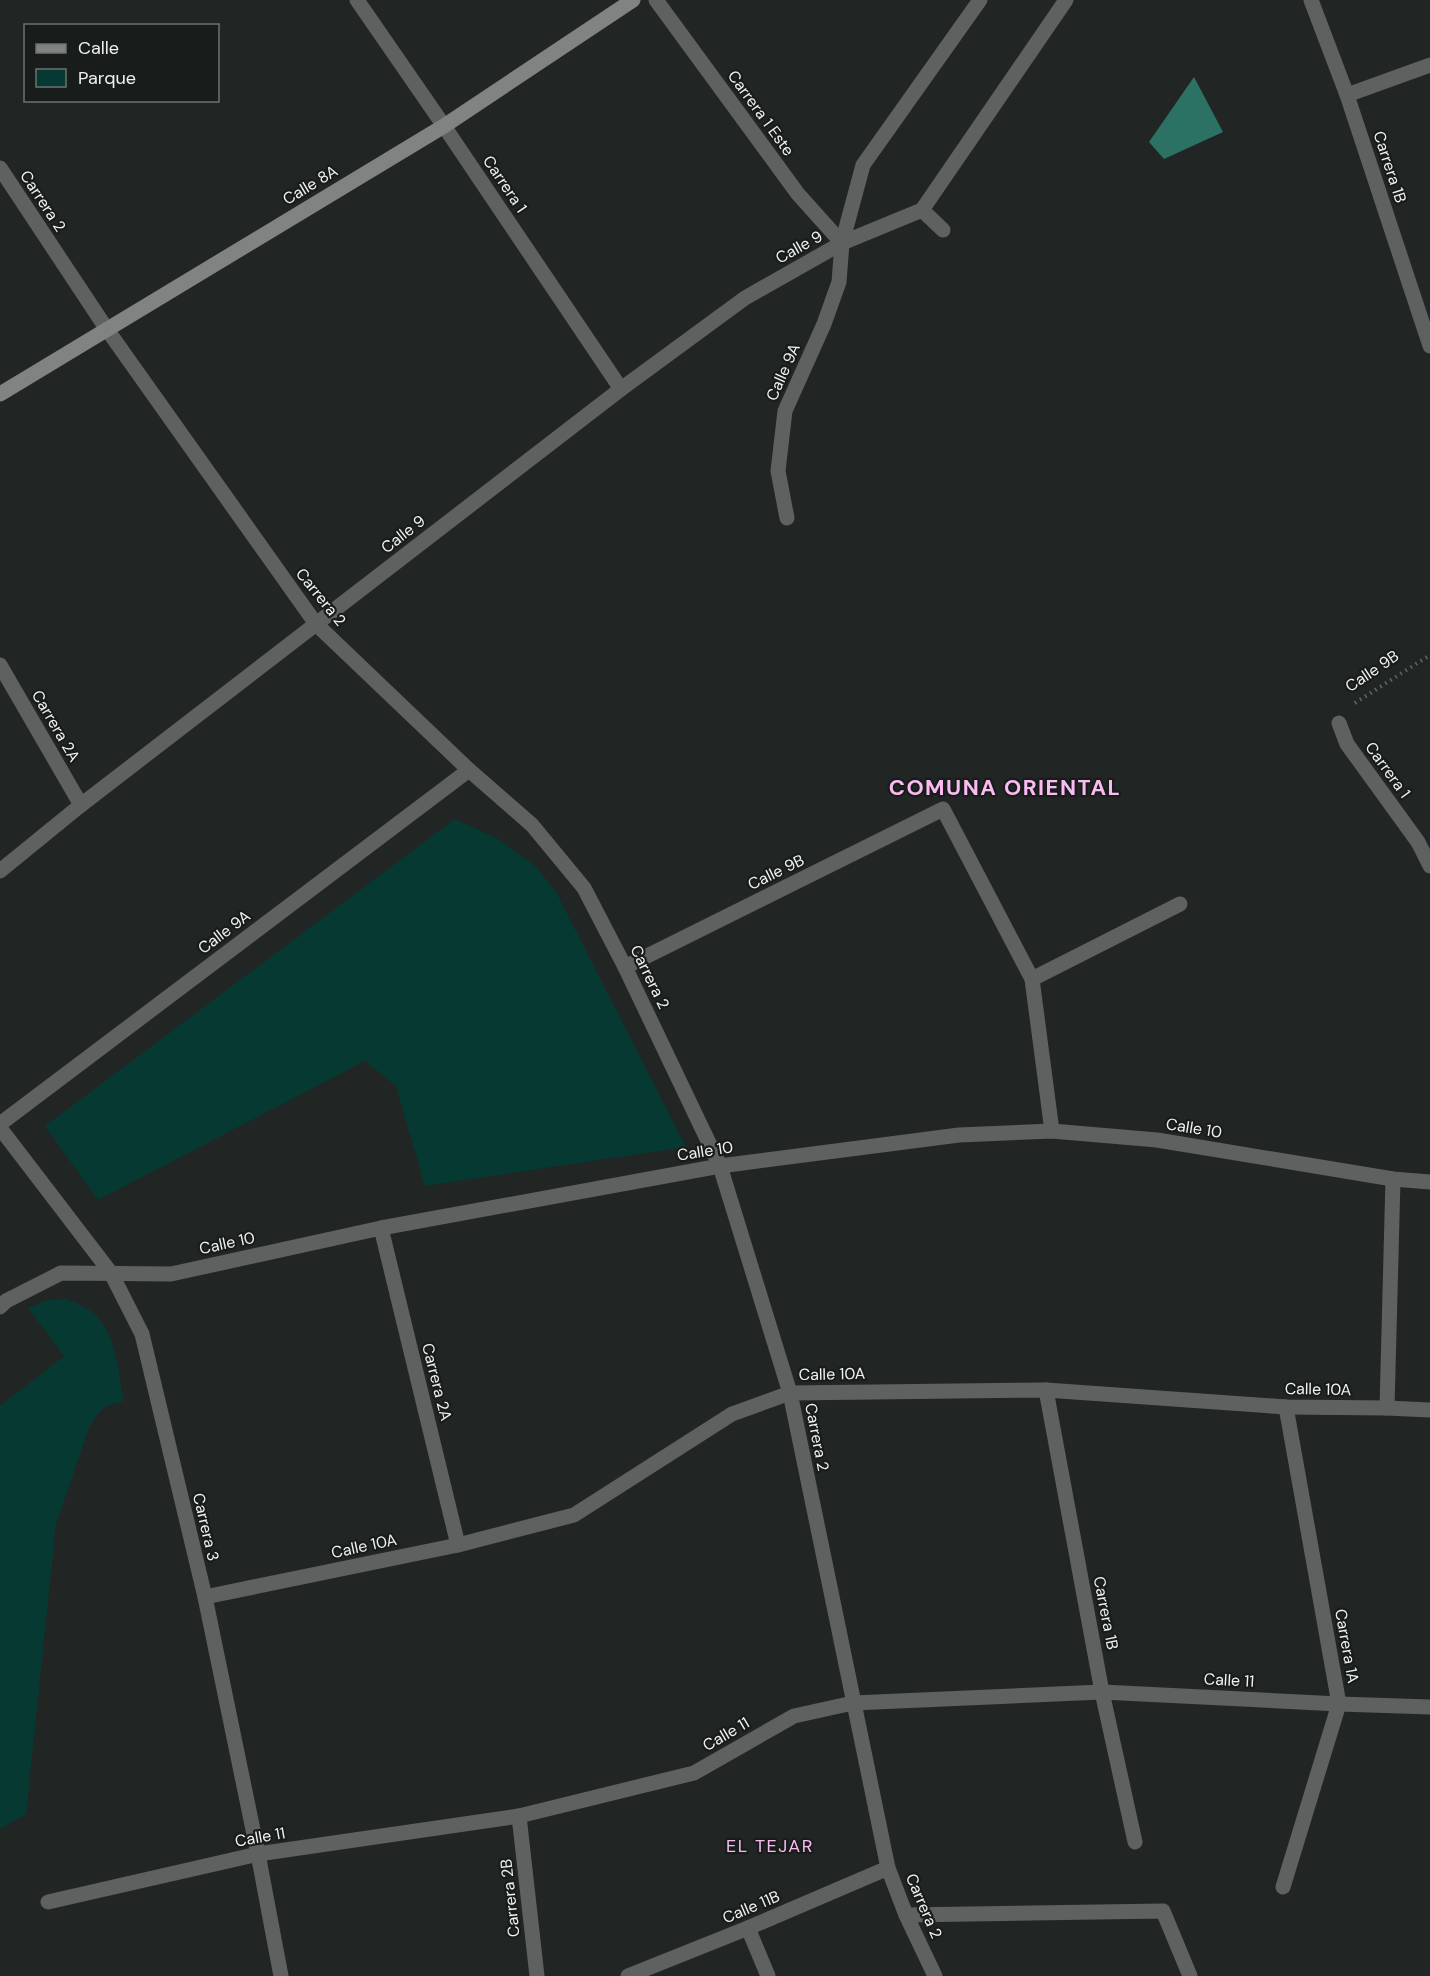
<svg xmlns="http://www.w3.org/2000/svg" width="1430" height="1976" font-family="'DM Sans',sans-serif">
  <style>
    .green { fill: #063931 }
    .water { fill: #2b7265 }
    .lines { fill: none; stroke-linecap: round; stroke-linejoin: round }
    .path { stroke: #626665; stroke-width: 4; stroke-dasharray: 1.5 4.5; stroke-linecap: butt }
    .service { stroke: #5f6160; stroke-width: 15 }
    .minor { stroke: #5f6160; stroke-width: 15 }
    .secondary { stroke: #808382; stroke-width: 15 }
    .labels { text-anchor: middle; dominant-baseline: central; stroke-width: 4.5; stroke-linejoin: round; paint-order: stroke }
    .street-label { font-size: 16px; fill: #eff2f1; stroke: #181c1b }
    .neighbourhood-label { font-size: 18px; letter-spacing: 1.5px; fill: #fabbf1; stroke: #181c1b }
    .district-label { font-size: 22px; font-weight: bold; letter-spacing: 1.5px; fill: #fabbf1; stroke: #181c1b }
  </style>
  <rect width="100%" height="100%" fill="#212625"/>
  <g class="green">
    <polygon points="455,819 498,839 534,865 555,890 686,1147 425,1186 396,1086 365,1061 98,1200 45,1126"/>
    <path d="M67,1299C79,1304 91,1309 99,1319C116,1338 119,1376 124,1401C104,1406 99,1409 89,1428L56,1524L26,1814L0,1829V1406L64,1356L28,1308L47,1300Z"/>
  </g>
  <polygon class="water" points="1194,77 1223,132 1164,159 1149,142"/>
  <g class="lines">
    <polyline class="path" points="1355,703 1430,655"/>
    <polyline class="service" points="922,210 943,230"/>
    <g class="minor">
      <polyline points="357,0 444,126 621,389"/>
      <polyline points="656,0 798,194 842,243"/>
      <polyline points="1311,0 1347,95 1430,346"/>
      <polyline points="1347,95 1430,65"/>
      <polyline points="0,168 106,328 316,624 469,770 532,825 584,888 625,967 720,1166 790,1393 888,1868 906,1915 935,1976"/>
      <polyline points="787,518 778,471 785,411 824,324 839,282 842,243 863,165 980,0"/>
      <polyline points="0,665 81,805"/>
      <polyline points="1339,723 1347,744 1418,842 1430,866"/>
      <polyline points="0,871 81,805 316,624 621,389 745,298 842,243 922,210 1066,0"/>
      <polyline points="625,967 943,809 1032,979 1052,1131"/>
      <polyline points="1032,979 1180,904"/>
      <polyline points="0,1124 469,770"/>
      <polyline points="0,1128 111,1273 142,1334 205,1597 258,1854 281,1976"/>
      <polyline points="381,1228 458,1545"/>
      <polyline points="0,1307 6,1301 61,1273 171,1274 381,1228 720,1166 959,1135 1052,1131 1157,1140 1393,1179 1430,1182"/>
      <polyline points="1046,1390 1102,1692 1135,1842"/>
      <polyline points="1387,1408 1393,1179"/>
      <polyline points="205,1597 458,1545 574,1515 732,1414 790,1393 1046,1390 1286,1407 1387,1408 1430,1410"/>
      <polyline points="519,1816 537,1976"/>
      <polyline points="1283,1887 1339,1704 1286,1407"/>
      <polyline points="48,1902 258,1854 519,1816 694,1773 794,1716 853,1703 1102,1692 1339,1704 1430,1707"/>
      <polyline points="906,1915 1163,1911 1190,1976"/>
      <polyline points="748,1928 768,1976"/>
      <polyline points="628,1976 748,1928 888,1868"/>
    </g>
    <polyline class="secondary" points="0,394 444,126 633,0"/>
  </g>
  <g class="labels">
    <g class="street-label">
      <text transform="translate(761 113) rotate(54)">Carrera 1 Este</text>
      <text transform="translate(1390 167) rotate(72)">Carrera 1B</text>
      <text transform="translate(505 184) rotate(56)">Carrera 1</text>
      <text transform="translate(310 185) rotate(-31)">Calle 8A</text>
      <text transform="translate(43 201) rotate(57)">Carrera 2</text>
      <text transform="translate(799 247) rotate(-29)">Calle 9</text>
      <text transform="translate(783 372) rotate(-66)">Calle 9A</text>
      <text transform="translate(403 534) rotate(-38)">Calle 9</text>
      <text transform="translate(321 597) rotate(51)">Carrera 2</text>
      <text transform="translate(1372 671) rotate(-34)">Calle 9B</text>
      <text transform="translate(56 726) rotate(60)">Carrera 2A</text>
      <text transform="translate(1388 770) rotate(54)">Carrera 1</text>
      <text transform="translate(776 872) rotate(-26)">Calle 9B</text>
      <text transform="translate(224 932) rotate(-37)">Calle 9A</text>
      <text transform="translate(650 977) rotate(64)">Carrera 2</text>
      <text transform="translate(1194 1128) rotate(9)">Calle 10</text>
      <text transform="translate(705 1151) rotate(-9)">Calle 10</text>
      <text transform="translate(227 1243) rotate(-12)">Calle 10</text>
      <text transform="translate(832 1374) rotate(-1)">Calle 10A</text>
      <text transform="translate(437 1382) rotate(76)">Carrera 2A</text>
      <text transform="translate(1318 1389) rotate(1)">Calle 10A</text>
      <text transform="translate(817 1437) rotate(79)">Carrera 2</text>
      <text transform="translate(206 1527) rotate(77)">Carrera 3</text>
      <text transform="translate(364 1546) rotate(-12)">Calle 10A</text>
      <text transform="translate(1106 1613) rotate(79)">Carrera 1B</text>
      <text transform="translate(1347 1646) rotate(80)">Carrera 1A</text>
      <text transform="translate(1229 1680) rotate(3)">Calle 11</text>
      <text transform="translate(726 1734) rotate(-30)">Calle 11</text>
      <text transform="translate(260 1837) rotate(-10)">Calle 11</text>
      <text transform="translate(510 1898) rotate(-96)">Carrera 2B</text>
      <text transform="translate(924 1906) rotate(67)">Carrera 2</text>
      <text transform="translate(751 1907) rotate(-23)">Calle 11B</text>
    </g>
    <g class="neighbourhood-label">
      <text x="770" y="1846">EL TEJAR</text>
    </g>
    <g class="district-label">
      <text x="1005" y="787">COMUNA ORIENTAL</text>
    </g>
  </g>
  <rect x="24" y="24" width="195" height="78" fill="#181c1b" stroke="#6e7271" stroke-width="1.5"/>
  <rect x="36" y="44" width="30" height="9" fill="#808382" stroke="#6e7271" stroke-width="1.5"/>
  <text x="78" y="54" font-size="18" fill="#eff2f1">Calle</text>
  <rect x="36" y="69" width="30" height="18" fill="#063931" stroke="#6e7271" stroke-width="1.5"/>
  <text x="78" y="84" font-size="18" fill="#eff2f1">Parque</text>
</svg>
